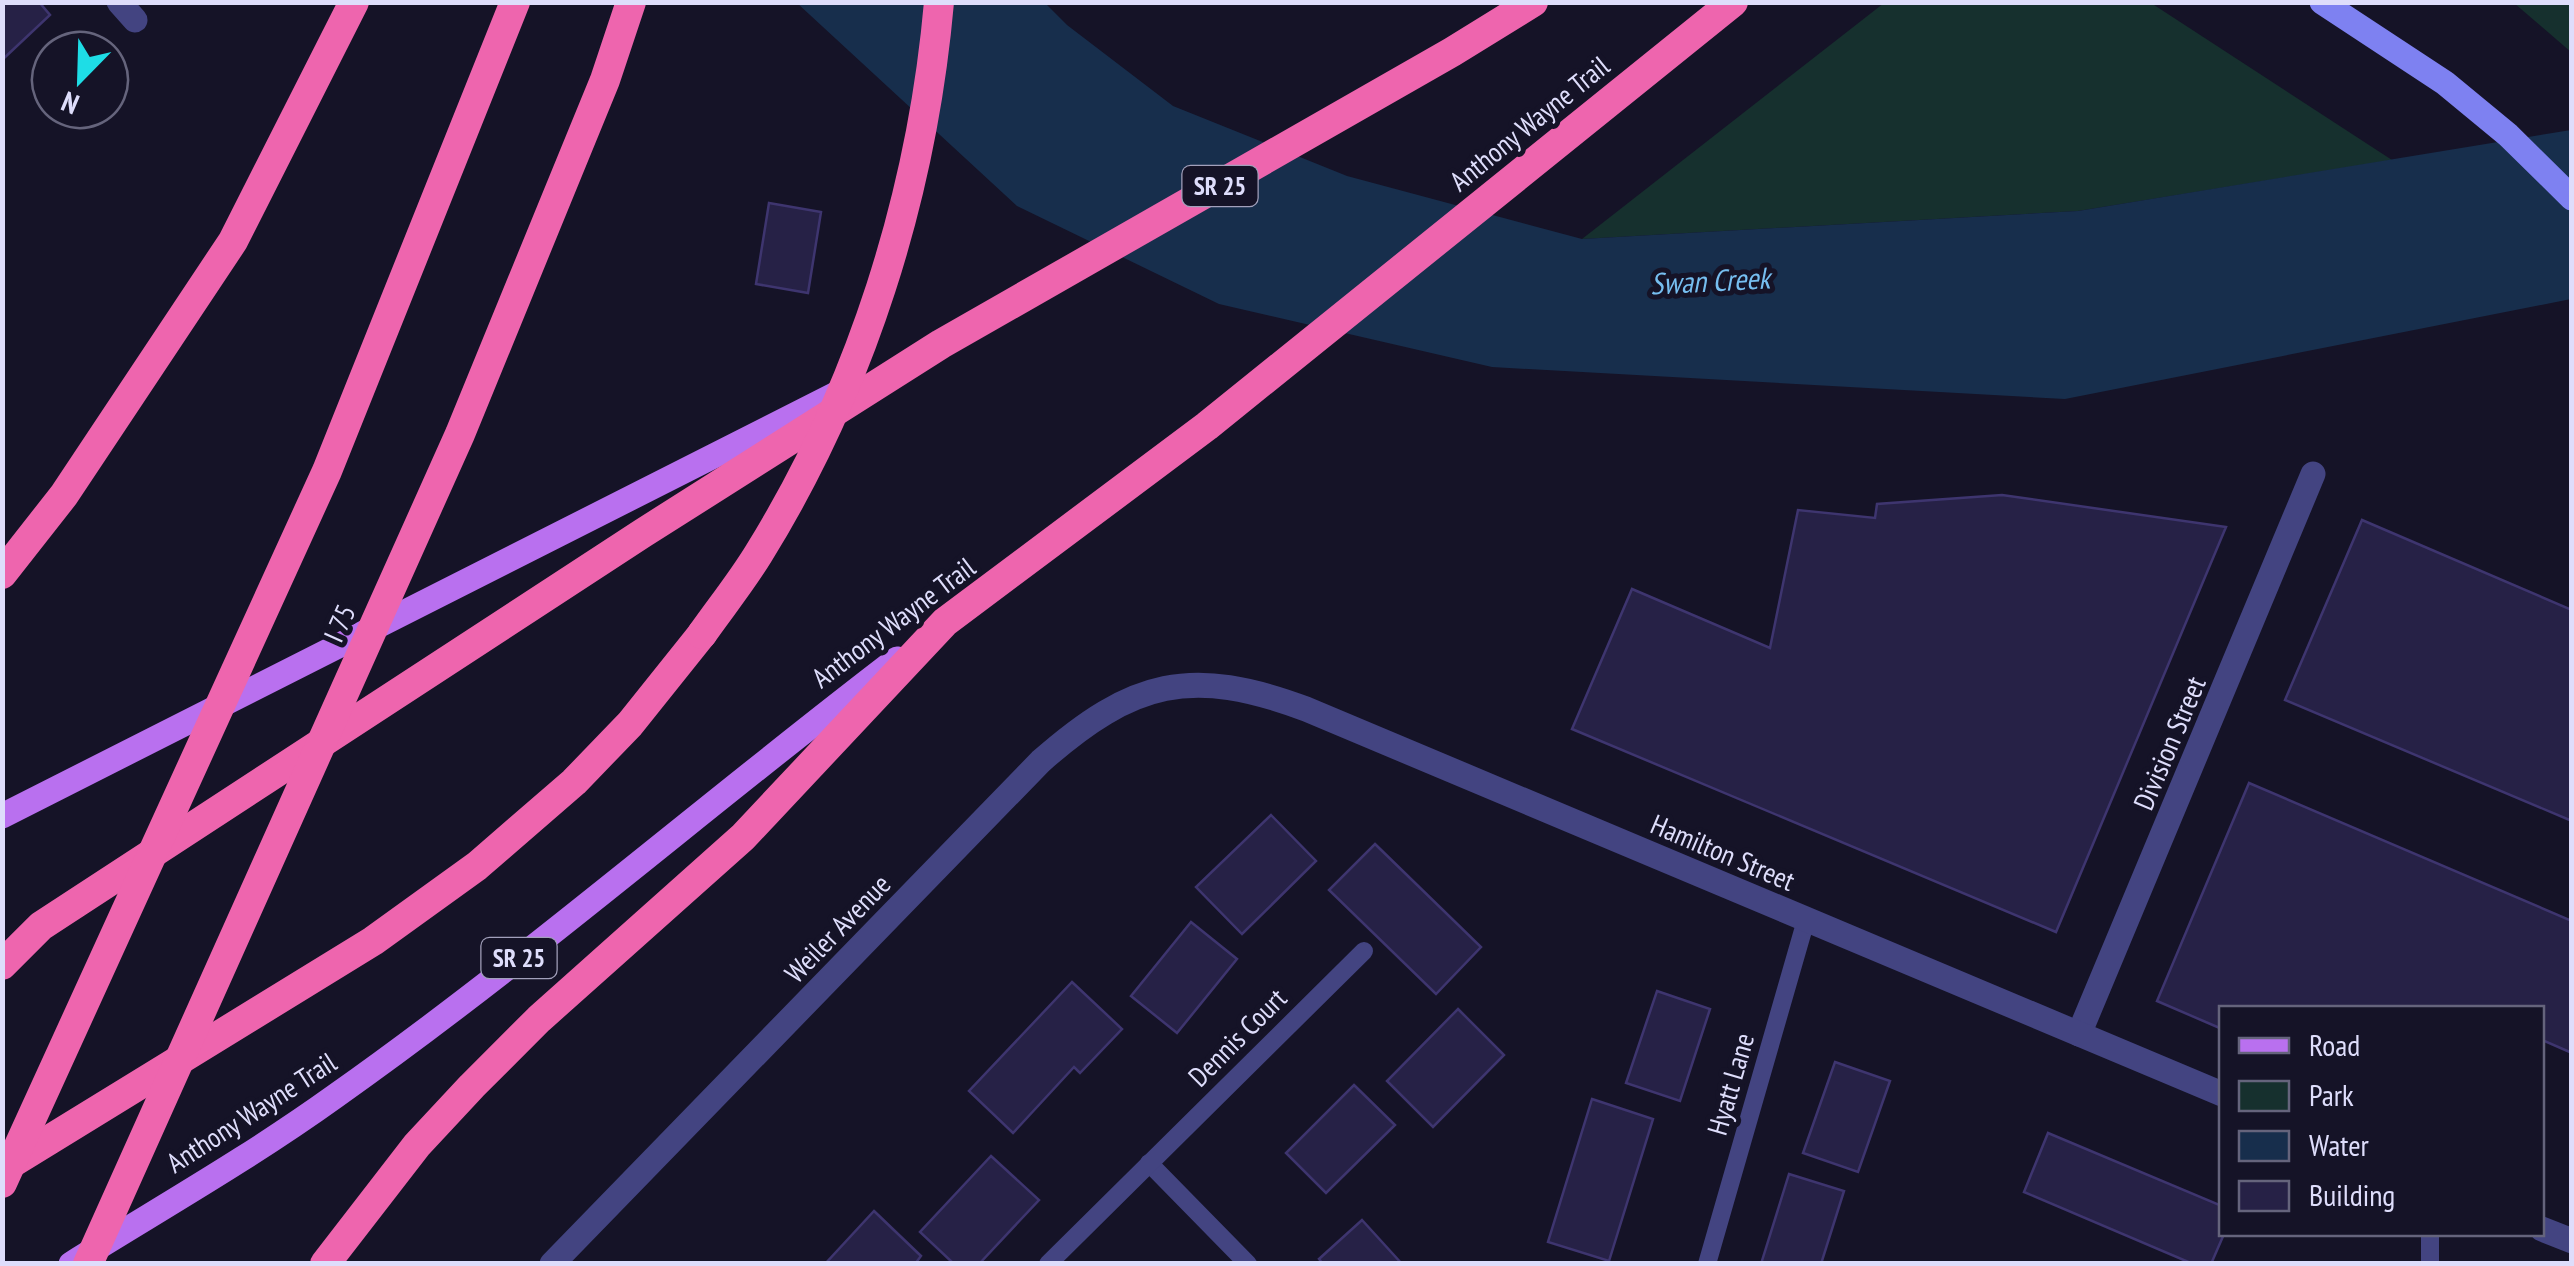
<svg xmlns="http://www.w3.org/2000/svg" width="2574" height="1266" font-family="'PT Sans Narrow',sans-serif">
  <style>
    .green { fill: #16302e }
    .water { fill: #172e4c }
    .building { fill: #262146; stroke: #3e356f; stroke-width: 2.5 }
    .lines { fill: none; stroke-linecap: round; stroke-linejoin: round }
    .lane { stroke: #434481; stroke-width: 18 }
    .street { stroke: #434481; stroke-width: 25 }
    .secondary { stroke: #7e81f1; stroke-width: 25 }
    .primary { stroke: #b970ef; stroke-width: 25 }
    .highway { stroke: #ee65ae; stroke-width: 30 }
    .highway-bridge { stroke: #ee65ae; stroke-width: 30 }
    .labels { text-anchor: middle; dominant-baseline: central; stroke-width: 10; stroke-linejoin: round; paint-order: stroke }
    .shield { fill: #151327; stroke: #a2a0bb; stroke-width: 2.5 }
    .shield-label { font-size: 25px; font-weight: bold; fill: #deddfb }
    .street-label { font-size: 28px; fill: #deddfb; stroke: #151327 }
    .water-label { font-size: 30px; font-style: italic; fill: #76bef0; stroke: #151327 }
  </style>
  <rect width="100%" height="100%" fill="#151327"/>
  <g class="green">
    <polygon points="1884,3 2151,3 2392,160 2078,211 1582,239"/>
    <polygon points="2514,3 2571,3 2571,52"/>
  </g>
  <polygon class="water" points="797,3 1045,3 1067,25 1173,106 1347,176 1582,239 2078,211 2571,130 2571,299 2065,399 1492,367 1219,304 1017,206"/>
  <g class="building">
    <polygon points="2,2 39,2 50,15 2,60"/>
    <polygon points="769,203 821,212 808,293 756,284"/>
    <polygon points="2002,495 2226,527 2056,932 1572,729 1632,589 1770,648 1798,510 1875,518 1877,504"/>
    <polygon points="2362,520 2572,610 2572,821 2285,700"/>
    <polygon points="2249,783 2572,921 2572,1053 2542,1040 2542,1008 2222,1008 2222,1029 2157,1001"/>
    <polygon points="1271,815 1316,861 1242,934 1196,887"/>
    <polygon points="1375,844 1481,947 1436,994 1329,890"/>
    <polygon points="1191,922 1237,959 1177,1033 1131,996"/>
    <polygon points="1072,982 1122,1029 1080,1073 1074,1067 1013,1133 969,1091"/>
    <polygon points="1657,991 1710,1009 1680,1101 1626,1083"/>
    <polygon points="1458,1009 1504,1055 1433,1127 1387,1081"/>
    <polygon points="1835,1062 1890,1081 1858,1172 1803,1153"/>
    <polygon points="1354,1085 1395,1125 1326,1193 1286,1153"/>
    <polygon points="1592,1099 1653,1119 1609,1261 1548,1242"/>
    <polygon points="2048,1133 2222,1206 2224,1234 2211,1264 2193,1264 2024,1192"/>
    <polygon points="991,1156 1039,1200 979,1264 954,1264 920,1232"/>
    <polygon points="1789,1174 1844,1191 1821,1264 1761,1264"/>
    <polygon points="874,1211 921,1256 915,1264 825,1264"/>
    <polygon points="1362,1220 1402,1264 1323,1264 1319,1259"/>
  </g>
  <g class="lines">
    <g class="lane">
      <polyline points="1149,1163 1248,1264"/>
      <polyline points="2430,1234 2430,1264"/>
      <polyline points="1048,1264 1364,951"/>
      <polyline points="1707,1264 1806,920"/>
    </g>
    <g class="street">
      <polyline points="119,2 135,20"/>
      <polyline points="2079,1034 2313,474"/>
      <polyline points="2542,1229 2572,1241"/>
      <path d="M552,1264L1041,761C1133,680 1191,666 1306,709L2222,1094"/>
    </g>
    <polyline class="secondary" points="2322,2 2445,83 2508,135 2572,198"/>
    <g class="primary">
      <polyline points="2,816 850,387"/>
      <path d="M71,1264C159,1209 249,1158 334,1097C528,960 708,803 897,659"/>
    </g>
    <g class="highway">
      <polyline points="2,574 64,495 233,241 354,2"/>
      <polyline points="2,965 41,926 643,533 941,344 1452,52 1533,2"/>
      <polyline points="2,1169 373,941 477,866 574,782 630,724 702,634"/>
      <polyline points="325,1264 417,1145 472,1086 539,1019 743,837 945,622 1207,426 1733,2"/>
    </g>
    <g class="highway-bridge">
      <path d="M702,634C721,607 742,581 759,553C861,388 922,195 939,2"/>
      <polyline points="2,1183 327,471 515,2"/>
      <polyline points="88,1264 460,434 605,80 631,2"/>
    </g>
  </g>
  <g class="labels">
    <g class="shield">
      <rect x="1182.5" y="166" width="75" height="40" rx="8"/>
      <rect x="481.5" y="938" width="75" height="40" rx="8"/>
    </g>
    <g class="shield-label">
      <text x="1220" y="186">SR 25</text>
      <text x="519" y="958">SR 25</text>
    </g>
    <g class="street-label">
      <text transform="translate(1529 123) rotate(-39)">Anthony Wayne Trail</text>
      <text transform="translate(893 622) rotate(-37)">Anthony Wayne Trail</text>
      <text transform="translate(339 623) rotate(-66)">I 75</text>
      <text transform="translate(2169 743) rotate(-67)">Division Street</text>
      <text transform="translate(1723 852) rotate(23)">Hamilton Street</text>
      <text transform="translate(837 928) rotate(-46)">Weiler Avenue</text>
      <text transform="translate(1237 1037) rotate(-45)">Dennis Court</text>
      <text transform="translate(1730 1084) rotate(-74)">Hyatt Lane</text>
      <text transform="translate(251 1112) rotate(-33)">Anthony Wayne Trail</text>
    </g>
    <g class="water-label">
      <text transform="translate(1710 280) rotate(-3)">Swan Creek</text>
    </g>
  </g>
  <rect width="2574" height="1266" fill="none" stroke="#deddfb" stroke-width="10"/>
  <rect x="2219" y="1006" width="325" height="230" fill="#151327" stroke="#65647c" stroke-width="2.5"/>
  <rect x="2239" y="1038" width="50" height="15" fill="#b970ef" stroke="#65647c" stroke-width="2.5"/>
  <text x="2309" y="1056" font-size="30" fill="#deddfb">Road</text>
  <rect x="2239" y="1081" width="50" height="30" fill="#16302e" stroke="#65647c" stroke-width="2.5"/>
  <text x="2309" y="1106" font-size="30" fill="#deddfb">Park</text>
  <rect x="2239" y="1131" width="50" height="30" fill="#172e4c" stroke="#65647c" stroke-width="2.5"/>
  <text x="2309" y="1156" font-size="30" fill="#deddfb">Water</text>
  <rect x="2239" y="1181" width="50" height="30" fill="#262146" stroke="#65647c" stroke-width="2.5"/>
  <text x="2309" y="1206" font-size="30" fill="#deddfb">Building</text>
  <g transform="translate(80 80) rotate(203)"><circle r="48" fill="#151327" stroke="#65647c" stroke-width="2.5"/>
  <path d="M0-8L18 38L0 25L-18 38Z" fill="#1edde6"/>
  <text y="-15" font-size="28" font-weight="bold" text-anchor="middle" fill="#deddfb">N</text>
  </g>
</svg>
